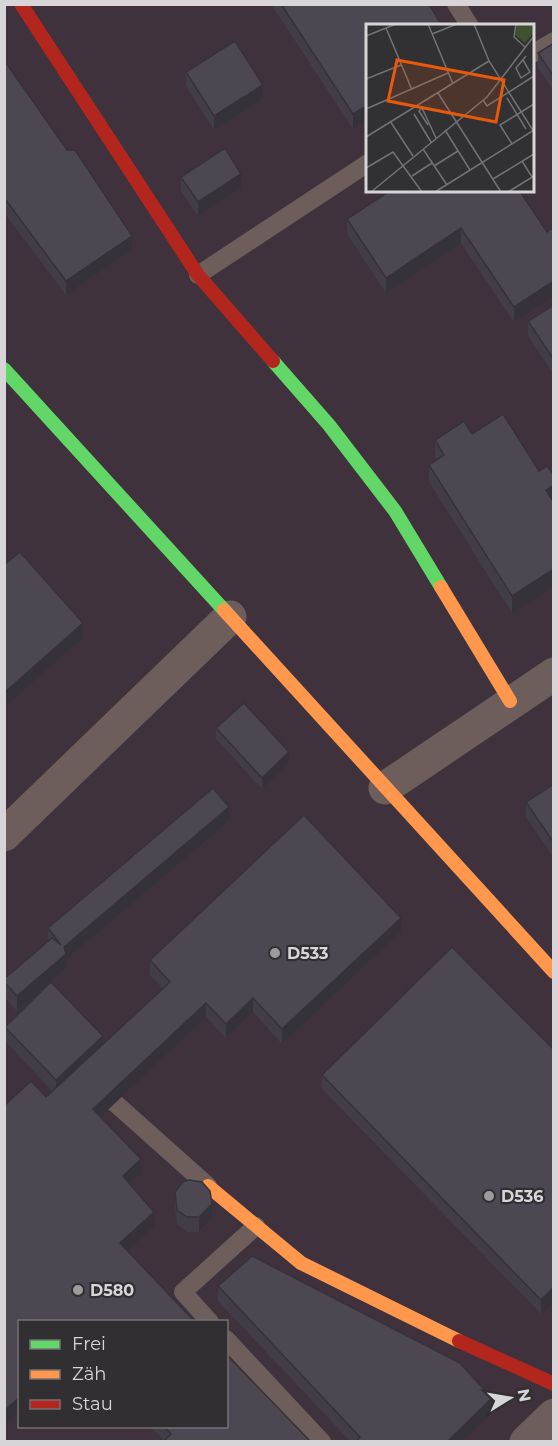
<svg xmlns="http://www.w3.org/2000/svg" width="558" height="1446" font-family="Montserrat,sans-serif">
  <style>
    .industrial { fill: #3f323d; fill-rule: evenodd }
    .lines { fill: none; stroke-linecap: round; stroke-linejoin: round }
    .lane { stroke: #6d5e5c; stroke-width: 18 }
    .street { stroke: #6d5e5c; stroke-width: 33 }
    .fast { stroke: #63d668; stroke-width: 14 }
    .slow { stroke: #ff974d; stroke-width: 14 }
    .jam { stroke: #b3261e; stroke-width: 14 }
    .wall { fill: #423d47 }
    .shaded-wall { fill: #363239 }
    .building { fill: #4d4752; stroke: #363239; stroke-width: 1.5 }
    .poi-dot { fill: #9d9b9d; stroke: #322f33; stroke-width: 2 }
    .labels { text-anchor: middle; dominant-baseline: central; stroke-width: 4.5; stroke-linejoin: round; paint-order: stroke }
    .poi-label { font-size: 16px; font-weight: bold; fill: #d7d5d7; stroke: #322f33; text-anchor: start }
    .inset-road { fill: none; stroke: #737274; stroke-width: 1.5 }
    .view { fill: #e8590c; fill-opacity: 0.15; stroke: #e8590c; stroke-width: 3 }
    .inset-edge { fill: none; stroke: #d7d5d7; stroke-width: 3 }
  </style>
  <rect width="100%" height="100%" fill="#313032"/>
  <path class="industrial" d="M5,5H553V1441L5,1442ZM368,26H532V190H368ZM20,1322H226V1426H20Z"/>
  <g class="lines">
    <g class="lane">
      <polyline points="456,4 470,26"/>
      <polyline points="532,54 554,41"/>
      <polyline points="198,275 368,163"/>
      <polyline points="95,1092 115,1103 208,1186"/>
      <polyline points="210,1322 183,1292 256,1226"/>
      <polyline points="226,1339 322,1442"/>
    </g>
    <g class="street">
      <polyline points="385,788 554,674"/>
      <polyline points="4,835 230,617"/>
      <polyline points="526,1442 554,1415"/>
    </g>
    <g class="fast">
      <polyline points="273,361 329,425 395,511 441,587"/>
      <polyline points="4,369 224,610"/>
    </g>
    <g class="slow">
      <polyline points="441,587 510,701"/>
      <polyline points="224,610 554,972"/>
      <polyline points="208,1186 301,1263 459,1341"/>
    </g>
    <g class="jam">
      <polyline points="21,4 198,275 273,361"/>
      <polyline points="459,1341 554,1384"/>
    </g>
  </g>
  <g class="wall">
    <polygon points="271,4 429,4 353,129"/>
    <polygon points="554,43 554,91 538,68 538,53"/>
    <polygon points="4,60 132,250 66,295 5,214"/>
    <polygon points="186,72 263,99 214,130 186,86"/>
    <polygon points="181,177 241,188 198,216 181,191"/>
    <polygon points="347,219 547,232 514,322 461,243 386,293 347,234"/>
    <polygon points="554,305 554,375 528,336 528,321"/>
    <polygon points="472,434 539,471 512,613 429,482 429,465 437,460 435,457 435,440"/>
    <polygon points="216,728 289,763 262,789 216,739"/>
    <polygon points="554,784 554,858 526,817 526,802"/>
    <polygon points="229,821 66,960 66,968 17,1011 4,997 4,979 48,942 48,928"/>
    <polygon points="401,932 282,1044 253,1012 226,1038 206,1017 100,1117 141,1174 130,1184 154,1227 128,1251 20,1322 20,1411 4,1426 4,1106 46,1097 52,1091 5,1041 5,1027 103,1044 162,988 150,975 150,960"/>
    <polygon points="554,1050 541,1314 322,1089 322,1075"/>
    <polygon points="175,1192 212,1218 199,1232 187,1232 177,1224 175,1206"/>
    <polygon points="218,1286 492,1413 462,1442 351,1442 218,1301"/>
    <polygon points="150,1426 226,1426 311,1442 164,1441"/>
  </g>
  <g class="shaded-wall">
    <polygon points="263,85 263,99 214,130 214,116"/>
    <polygon points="368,105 368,119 353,129 353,114"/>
    <polygon points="241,174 241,188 198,216 198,202"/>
    <polygon points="5,199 5,214 4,215 4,200"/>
    <polygon points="461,228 461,243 386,293 386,278"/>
    <polygon points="132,236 132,250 66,295 66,281"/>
    <polygon points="554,281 554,295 514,322 514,307"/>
    <polygon points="554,485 554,502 546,490"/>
    <polygon points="554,569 554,586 512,613 512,596"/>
    <polygon points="83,623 83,637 4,708 4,693"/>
    <polygon points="289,752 289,763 262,789 262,778"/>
    <polygon points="229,807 229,821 66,960 66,968 17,1011 17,996 64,947"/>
    <polygon points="401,918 401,932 282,1044 282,1029"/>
    <polygon points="253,998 253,1012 226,1038 226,1024"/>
    <polygon points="206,1003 206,1017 93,1124 93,1109"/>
    <polygon points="103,1036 103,1051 56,1095 56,1080"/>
    <polygon points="141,1159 141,1174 123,1190 123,1176"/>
    <polygon points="212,1204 212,1218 199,1232 199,1217"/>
    <polygon points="154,1212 154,1227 120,1258 120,1243"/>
    <polygon points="554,1287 554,1302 541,1314 541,1300"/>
    <polygon points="20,1397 20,1411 4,1426 4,1411"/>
    <polygon points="492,1398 492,1413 462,1442 447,1442"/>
  </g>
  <g class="building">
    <polygon points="281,4 429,4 442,26 368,26 368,105 353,114"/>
    <polygon points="235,41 263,85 214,116 186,72"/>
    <polygon points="554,43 554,77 538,53"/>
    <polygon points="4,60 67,150 75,150 132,236 66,281 5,199 4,200"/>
    <polygon points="225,148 241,174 198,202 181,177"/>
    <polygon points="391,190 519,190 547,232 554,227 554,281 514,307 461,228 386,278 347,219"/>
    <polygon points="554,305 554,360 528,321"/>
    <polygon points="503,414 539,471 547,466 554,475 554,485 546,490 554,503 554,569 512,596 429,465 444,455 435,440 464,421 472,434"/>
    <polygon points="20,552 83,623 4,693 4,565"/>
    <polygon points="244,703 289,752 262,778 216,728"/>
    <polygon points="554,784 554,843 526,802"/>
    <polygon points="213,788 229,807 64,947 66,954 17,996 4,982 4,979 52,938 61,945 48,928"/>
    <polygon points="304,815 401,918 282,1029 253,998 226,1024 206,1003 93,1109 141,1159 123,1176 154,1212 120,1243 195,1322 20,1322 20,1397 4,1411 4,1106 31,1081 46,1097 170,982 150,960"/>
    <polygon points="452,947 554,1050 554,1287 541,1300 322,1075"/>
    <polygon points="51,982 103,1036 56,1080 5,1027"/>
    <polygon points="189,1180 202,1182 210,1191 212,1204 199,1217 187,1217 177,1210 175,1192 183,1182"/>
    <polygon points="252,1256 460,1363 492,1398 447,1442 356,1442 360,1437 218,1286"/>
    <polygon points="226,1354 311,1442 163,1442 171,1434 164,1426 226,1426"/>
  </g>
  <g class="poi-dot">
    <circle cx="275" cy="953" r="6"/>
    <circle cx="489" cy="1196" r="6"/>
    <circle cx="78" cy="1290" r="6"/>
  </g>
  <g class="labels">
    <g class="poi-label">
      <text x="287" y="953">D533</text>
      <text x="501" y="1196">D536</text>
      <text x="90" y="1290">D580</text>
    </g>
  </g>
  <g transform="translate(366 24)">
    <rect width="168" height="168" fill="#313032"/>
    <path d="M168,0V8L159,19L149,11L151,1Z" fill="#415130"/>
    <path class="inset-road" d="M62,0L87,60M108,0L123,37L168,108M150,0L148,13L159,23M20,4L46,66M66,10L91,0M0,12L30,0M157,36L164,48L155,54L150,44L160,32M0,55L35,41M72,69L135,168M141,74L160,105M117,76L121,82L168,52M0,85L82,49M48,90L65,118M24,97L47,132M62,101L53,87L56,84L70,114M79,106L104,146M0,113L123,37M146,120L134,101L168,80M57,125L81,161M156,137L166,153M68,142L92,127M0,144L27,128L56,168M46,152L66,139M127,155L168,130M5,168L121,73L168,12M69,168L168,106M142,168L168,152"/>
    <path class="view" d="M31,36L138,56L130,98L22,77Z"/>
    <rect width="168" height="168" class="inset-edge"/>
  </g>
  <rect width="558" height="1446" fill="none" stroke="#d7d5d7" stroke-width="12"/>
  <rect x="18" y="1320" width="210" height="108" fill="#322f33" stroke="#747175" stroke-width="1.5"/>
  <rect x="30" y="1340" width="30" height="9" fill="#63d668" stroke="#747175" stroke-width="1.5"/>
  <text x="72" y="1350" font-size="18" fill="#d7d5d7">Frei</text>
  <rect x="30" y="1370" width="30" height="9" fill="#ff974d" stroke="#747175" stroke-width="1.5"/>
  <text x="72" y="1380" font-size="18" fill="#d7d5d7">Zäh</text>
  <rect x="30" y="1400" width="30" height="9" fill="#b3261e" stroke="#747175" stroke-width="1.5"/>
  <text x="72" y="1410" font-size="18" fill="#d7d5d7">Stau</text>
  <g transform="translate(510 1398) rotate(79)" stroke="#322f33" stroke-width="4.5" paint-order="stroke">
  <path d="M0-4.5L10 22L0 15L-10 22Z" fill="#d7d5d7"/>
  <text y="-9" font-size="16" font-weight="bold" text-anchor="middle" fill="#d7d5d7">N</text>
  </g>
</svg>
